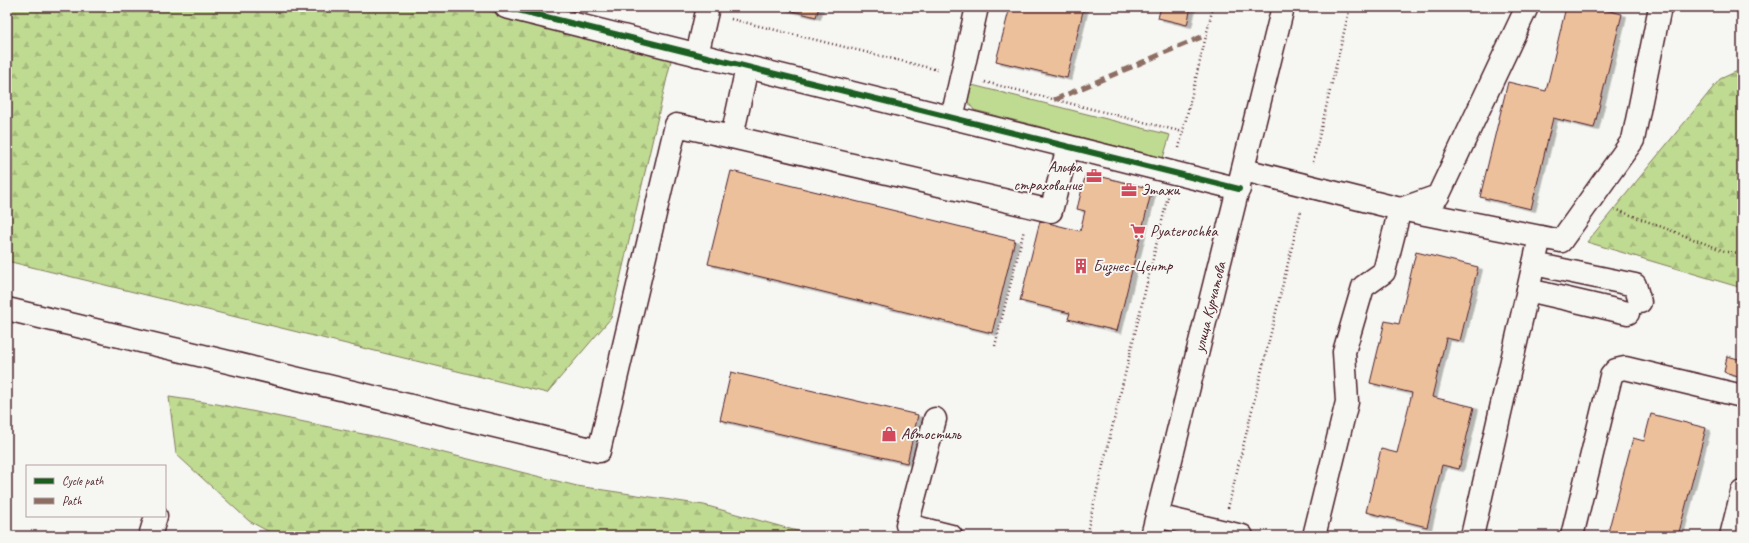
<svg xmlns="http://www.w3.org/2000/svg" width="1749" height="543" font-family="Caveat,sans-serif">
  <style>
    .grass { fill: #bfda91; stroke: #847c5e }
    .forest { fill: url(#forest-firs); stroke: #847c5e }
    .building { fill: #edc09c; stroke: #4a1f2b; filter: url(#shadow) }
    .lines { fill: none; stroke-linecap: round; stroke-linejoin: round }
    .minor-casing { stroke: #4a1f2b; stroke-width: 25 }
    .major-casing { stroke: #4a1f2b; stroke-width: 25 }
    .path { stroke: #4a1f2b; stroke-width: 2.5; stroke-dasharray: 1 3; stroke-linecap: butt }
    .minor { stroke: #f6f6f2; stroke-width: 22 }
    .major { stroke: #f6f6f2; stroke-width: 22 }
    .quiet { stroke: #8d6e63; stroke-width: 5; stroke-dasharray: 10 5; stroke-linecap: butt }
    .cycleway-casing { stroke: #f6f6f2; stroke-width: 8 }
    .cycleway { stroke: #1b5e20; stroke-width: 6 }
    .labels { text-anchor: middle; dominant-baseline: central; stroke-width: 4; stroke-linejoin: round; paint-order: stroke }
    .poi-label { font-size: 16px; fill: #4a1f2b; stroke: #f6f6f2; text-anchor: start }
    .street-label { font-size: 16px; fill: #4a1f2b; stroke: #f6f6f2 }
  </style>
  <defs>
    <pattern id="forest-firs" width="22" height="20" patternUnits="userSpaceOnUse"><rect width="22" height="20" fill="#bfda91"/><path d="M5 1l3.5 6h-7zM16 11l3.5 6h-7z" fill="#a6bb7d"/></pattern>
    <filter id="shadow"><feDropShadow dx="4.5" dy="2.5" stdDeviation="0" flood-color="#0004"/></filter>
  </defs>
  <rect width="100%" height="100%" fill="#f6f6f2"/>
  <filter id="ink" filterUnits="userSpaceOnUse"><feTurbulence type="fractalNoise" baseFrequency=".025" numOctaves="2"/><feDisplacementMap in="SourceGraphic" scale="8" xChannelSelector="R" yChannelSelector="G"/><feConvolveMatrix kernelMatrix="1 2 1 2 8 2 1 2 1" color-interpolation-filters="sRGB"/></filter>
  <g filter="url(#ink)">
    <polygon class="grass" points="964,83 1170,135 1163,158 974,110 964,97"/>
    <g class="forest">
      <polygon points="7,7 470,7 673,52 611,318 547,393 7,261"/>
      <polygon points="1742,69 1742,288 1587,242 1720,79"/>
      <polygon points="169,397 217,404 392,440 577,486 704,505 815,536 277,536 249,521 176,454"/>
    </g>
    <g class="building">
      <polygon points="777,7 819,7 816,17"/>
      <polygon points="1010,7 1084,7 1067,78 996,61"/>
      <polygon points="1161,7 1191,7 1187,25 1158,18"/>
      <polygon points="1566,7 1593,7 1622,14 1594,128 1553,118 1531,209 1480,197 1508,82 1546,91"/>
      <polygon points="731,171 1015,240 992,333 708,264"/>
      <polygon points="1086,173 1152,189 1117,331 1068,319 1070,313 1020,301 1040,221 1080,231 1085,211 1077,209"/>
      <polygon points="1416,252 1478,267 1460,341 1446,338 1432,397 1474,407 1459,469 1442,465 1427,527 1366,512 1381,449 1397,453 1412,393 1370,383 1385,321 1399,324"/>
      <polygon points="1727,356 1742,360 1742,377 1724,372"/>
      <polygon points="731,372 918,415 907,463 720,420"/>
      <polygon points="1651,414 1706,428 1678,536 1607,536 1633,438 1644,441"/>
    </g>
    <g class="lines">
      <defs>
        <g id="minor">
          <polyline points="506,7 1239,189"/>
          <polyline points="697,55 708,7"/>
          <polyline points="952,118 977,7"/>
          <polyline points="732,137 1051,211 1068,147"/>
          <polyline points="1244,170 1400,209 1561,241 1633,140 1660,7"/>
          <polyline points="1401,209 1438,196 1527,7"/>
          <polyline points="1534,264 1635,285 1640,302"/>
          <polyline points="1528,290 1628,313"/>
          <polyline points="7,309 599,451 676,125 732,137 747,67"/>
          <polyline points="935,419 907,525 951,536"/>
          <polyline points="1157,516 1242,536"/>
          <polyline points="150,536 156,516"/>
          <polyline points="1314,536 1347,402 1344,352 1363,287 1384,272 1400,209"/>
          <polyline points="1472,536 1540,237"/>
          <polyline points="1572,536 1611,376 1616,370 1625,368 1742,396"/>
          <polyline points="1731,536 1742,492"/>
        </g>
        <polyline id="major" points="1152,536 1283,7"/>
      </defs>
      <use href="#minor" class="minor-casing"/>
      <use href="#major" class="major-casing"/>
      <g class="path">
        <polyline points="731,19 938,70"/>
        <polyline points="985,82 1183,132"/>
        <polyline points="1179,148 1213,7"/>
        <polyline points="1313,162 1350,7"/>
        <polyline points="1615,209 1727,252 1742,253"/>
        <polyline points="995,346 1024,230"/>
        <polyline points="1228,508 1301,210"/>
        <polyline points="1086,536 1168,196"/>
      </g>
      <use href="#minor" class="minor"/>
      <use href="#major" class="major"/>
      <polyline class="quiet" points="1054,100 1206,35"/>
      <defs>
        <polyline id="cycleway" points="506,7 1239,189"/>
      </defs>
      <use href="#cycleway" class="cycleway-casing"/>
      <use href="#cycleway" class="cycleway"/>
    </g>
  </g>
  <defs>
    <symbol id="office-bare" viewBox="-9 -9 18 18"><path d="M-6-3h4V-5.5h4V-3h4V5H-6ZM-1-4.5V-3h2v-1.5ZM-6 0V1H6V0Z" fill="#d1495b" stroke="#f6f6f2" stroke-width="2.5" paint-order="stroke"/></symbol>
    <symbol id="supermarket-bare" viewBox="-9 -9 18 18"><path d="M-6-5.5h2.5l.6 2H6L4.5 2H-2.5L-4.4-4H-6ZM-1.5 3.2a1.3 1.3 0 1 0 .1 0ZM3 3.2a1.3 1.3 0 1 0 .1 0Z" fill="#d1495b" stroke="#f6f6f2" stroke-width="2.5" paint-order="stroke"/></symbol>
    <symbol id="building-bare" viewBox="-9 -9 18 18"><path d="M-4-6H4V6H1V3H-1V6H-4ZM-2.5-4.3h1.7v1.8h-1.7ZM.8-4.3h1.7v1.8H.8ZM-2.5-1h1.7V.8h-1.7ZM.8-1h1.7V.8H.8Z" fill="#d1495b" stroke="#f6f6f2" stroke-width="2.5" paint-order="stroke"/></symbol>
    <symbol id="shop-bare" viewBox="-9 -9 18 18"><path d="M-5-2.5h2.3a2.7 3.5 0 0 1 5.4 0H5L5.5 6h-11ZM-1.5-2.5h3a1.5 2.3 0 0 0-3 0Z" fill="#d1495b" stroke="#f6f6f2" stroke-width="2.5" paint-order="stroke"/></symbol>
  </defs>
  <g fill-rule="evenodd">
    <use href="#office-bare" x="1083" y="165" width="22" height="22"/>
    <use href="#office-bare" x="1118" y="179" width="22" height="22"/>
    <use href="#supermarket-bare" x="1127" y="220" width="22" height="22"/>
    <use href="#building-bare" x="1070" y="255" width="22" height="22"/>
    <use href="#shop-bare" x="878" y="423" width="22" height="22"/>
  </g>
  <g class="labels">
    <g class="poi-label">
      <text x="1082" y="167" text-anchor="end">Альфа<tspan x="1082" dy="18">страхование</tspan></text>
      <text x="1141" y="190">Этажи</text>
      <text x="1150" y="231">Pyaterochka</text>
      <text x="1093" y="266">Бизнес-Центр</text>
      <text x="901" y="434">Автостиль</text>
    </g>
    <g class="street-label">
      <text transform="translate(1210 307) rotate(-76)">улица Курчатова</text>
    </g>
  </g>
  <rect width="1749" height="543" fill="none" stroke="#f6f6f2" stroke-width="24"/>
  <rect x="12" y="12" width="1725" height="519" fill="none" stroke="#4a1f2b" stroke-width="1.5" filter="url(#ink)"/>
  <rect x="26" y="465" width="140" height="52" fill="#f6f6f2" stroke="#b1a0a2"/>
  <rect x="34" y="478" width="20" height="6" fill="#1b5e20" stroke="#b1a0a2"/>
  <text x="62" y="485" font-size="12" fill="#4a1f2b">Cycle path</text>
  <rect x="34" y="498" width="20" height="6" fill="#8d6e63" stroke="#b1a0a2"/>
  <text x="62" y="505" font-size="12" fill="#4a1f2b">Path</text>
</svg>
